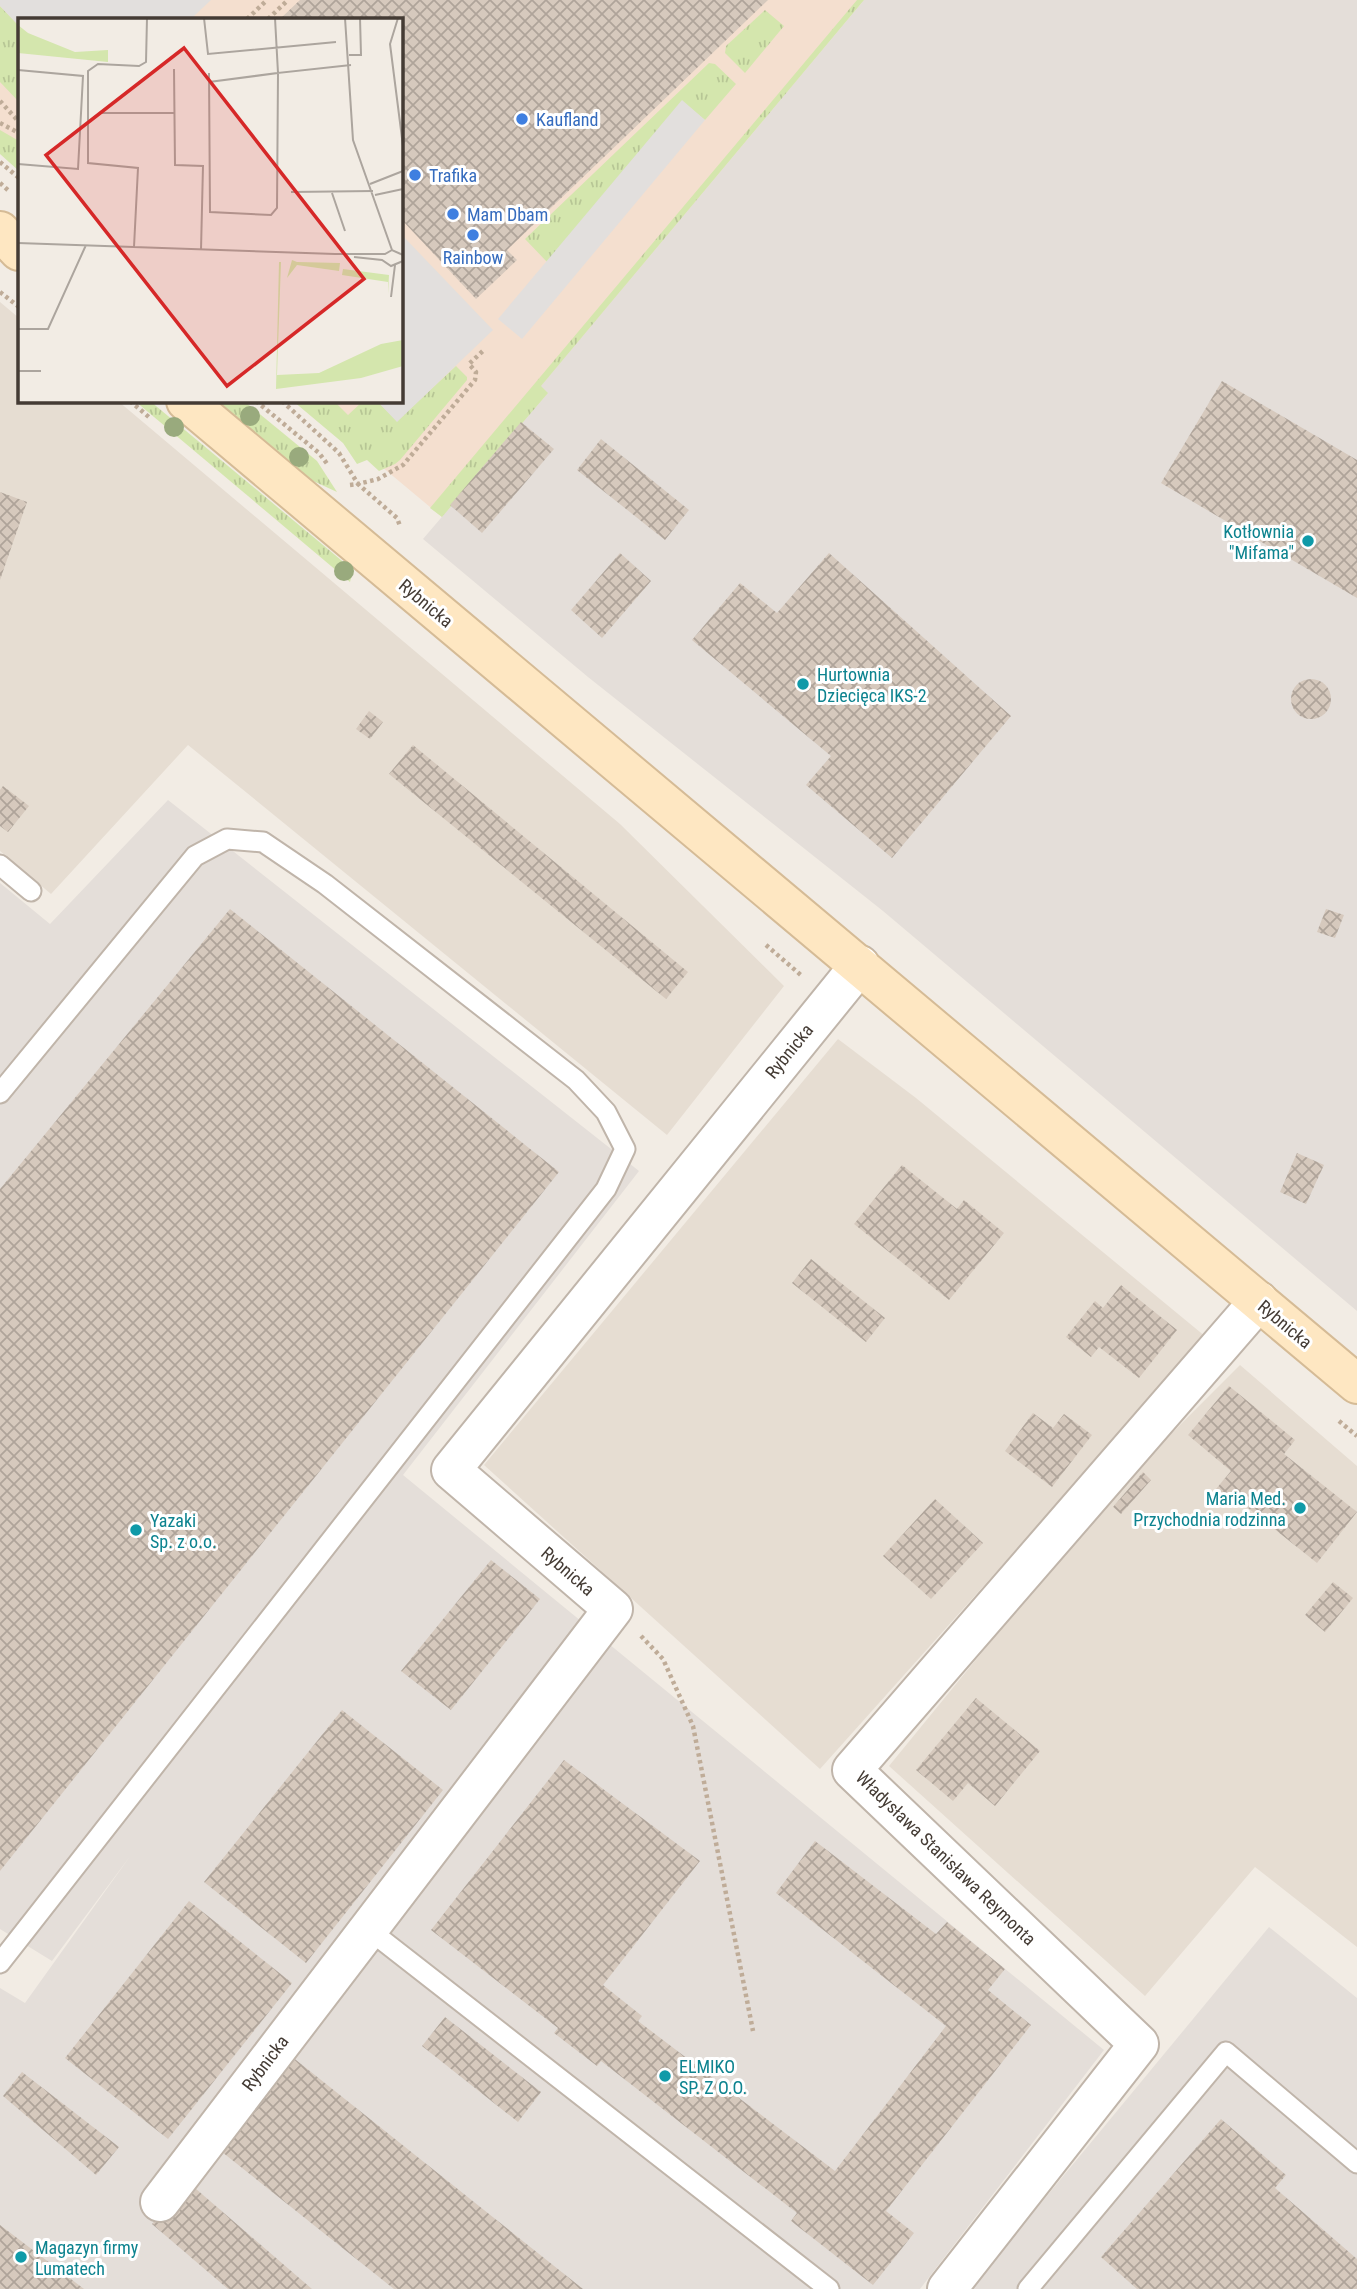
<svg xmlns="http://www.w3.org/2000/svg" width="1357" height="2289" font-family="'Roboto Condensed',sans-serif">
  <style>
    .residential { fill: #e6ddd2 }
    .commercial { fill: #f4dfcf }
    .industrial { fill: #e4ded9 }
    .grass { fill: url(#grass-tufts) }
    .parking { fill: #e2dfdd }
    .building { fill: url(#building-cross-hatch) }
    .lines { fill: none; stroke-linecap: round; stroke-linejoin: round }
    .lane-casing { stroke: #c0b5aa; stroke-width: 23 }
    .street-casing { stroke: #c0b5aa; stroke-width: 42 }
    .secondary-casing { stroke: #d5bb96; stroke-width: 42 }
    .path { stroke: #bfac98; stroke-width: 4.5; stroke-dasharray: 3.5 3.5; stroke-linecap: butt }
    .lane { stroke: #fff; stroke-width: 19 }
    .street { stroke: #fff; stroke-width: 38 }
    .secondary { stroke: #fee7c2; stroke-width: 38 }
    .tree { fill: #99aa7d }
    .shop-dot { fill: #3f7fe0; stroke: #fff; stroke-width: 2.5 }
    .culture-dot { fill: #0f9aa8; stroke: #fff; stroke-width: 2.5 }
    .labels { text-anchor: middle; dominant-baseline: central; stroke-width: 6; stroke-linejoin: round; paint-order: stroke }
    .shop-label { font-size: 18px; fill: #366cbe; stroke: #fff; text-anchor: start }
    .culture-label { font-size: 18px; fill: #0d838f; stroke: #fff; text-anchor: start }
    .street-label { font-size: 18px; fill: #443b34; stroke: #fff }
    .inset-road { fill: none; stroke: #aca59e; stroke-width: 2 }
    .view { fill: #d62828; fill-opacity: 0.15; stroke: #d62828; stroke-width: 3.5 }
    .inset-edge { fill: none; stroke: #443b34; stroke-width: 3.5 }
  </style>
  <defs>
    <pattern id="grass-tufts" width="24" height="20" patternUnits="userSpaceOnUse" patternTransform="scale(1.75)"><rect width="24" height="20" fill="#d4e6ad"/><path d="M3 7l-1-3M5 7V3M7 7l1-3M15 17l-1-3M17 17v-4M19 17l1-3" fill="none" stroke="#b7c695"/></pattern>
    <pattern id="building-cross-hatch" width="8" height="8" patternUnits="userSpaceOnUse" patternTransform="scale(1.75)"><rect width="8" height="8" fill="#d6c9bd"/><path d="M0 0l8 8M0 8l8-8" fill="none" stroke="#afa49a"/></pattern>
  </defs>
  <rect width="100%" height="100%" fill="#f2ece4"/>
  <g class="residential">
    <polygon points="0,302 19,318 19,401 118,401 620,824 784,986 667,1135 188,745 51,894 0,851"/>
    <polygon points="838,1039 916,1098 1206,1337 820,1769 484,1465"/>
    <polygon points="1240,1365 1357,1466 1357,1947 1255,1867 1145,1996 889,1766 1060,1557 1149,1456"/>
  </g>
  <polygon class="commercial" points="0,0 864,0 541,387 548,393 442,517 303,401 401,401 401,19 19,19 19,162 0,145"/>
  <g class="industrial">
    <polygon points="864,0 1357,0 1357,1311 883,911 588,677 423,539 547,394 540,387"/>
    <polygon points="168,800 639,1171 403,1475 1104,2050 920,2289 0,2289 0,1988 25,2003 131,1855 52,1961 0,1929 0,883 50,924"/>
    <polygon points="1269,1927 1357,1998 1357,2289 970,2289"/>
  </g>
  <g class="grass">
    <polygon points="857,0 864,0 541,386 548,393 442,517 430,508"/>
    <polygon points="0,6 19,26 19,102 0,82"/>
    <polygon points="765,10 784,26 745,73 725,53 726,46"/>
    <polygon points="709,63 715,64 736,84 705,120 682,101 547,262 525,239"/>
    <polygon points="0,130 19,141 19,171 0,154"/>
    <polygon points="456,366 467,377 467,380 400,460 395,464 379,471 367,460 357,464 343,443 293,401 334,401 348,415 363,401 377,401 397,421"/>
    <polygon points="135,401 150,401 353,570 350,582"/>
    <polygon points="218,401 244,401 317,461 337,492 311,480"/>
  </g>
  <g class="parking">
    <polygon points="0,0 211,0 194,16 196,19 19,19 19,26 0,6"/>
    <polygon points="682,100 705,120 522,339 498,319"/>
    <polygon points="401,234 493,330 397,422 377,401 401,401"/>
  </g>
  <g class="building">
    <polygon points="300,0 768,0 507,250 517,260 476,299 401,219 401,19 280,19"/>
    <polygon points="1222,381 1357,460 1357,598 1161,483"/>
    <polygon points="521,422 554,449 482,533 450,505"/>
    <polygon points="601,439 689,510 665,540 577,470"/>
    <polygon points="0,492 27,502 0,580"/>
    <polygon points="620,553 651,581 602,638 571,610"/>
    <polygon points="829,553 1011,716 892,858 806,785 831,756 692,640 740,583 777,613"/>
    <circle cx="1311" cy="699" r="20"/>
    <polygon points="369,711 383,722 370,739 356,729"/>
    <polygon points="413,745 688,972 666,999 389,774"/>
    <polygon points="3,786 29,806 8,832 0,826 0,790"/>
    <polygon points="230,909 559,1172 0,1871 0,1189"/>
    <polygon points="1326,909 1344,915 1335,938 1317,932"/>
    <polygon points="1297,1153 1324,1165 1306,1204 1280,1192"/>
    <polygon points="902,1165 957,1209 964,1200 1004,1233 949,1300 854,1224"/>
    <polygon points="811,1259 885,1318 866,1342 792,1283"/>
    <polygon points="1121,1285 1177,1330 1139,1378 1099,1347 1091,1357 1066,1337 1095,1301 1103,1308"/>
    <polygon points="1229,1386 1295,1440 1284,1454 1357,1512 1317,1563 1243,1504 1240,1508 1216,1489 1231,1471 1188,1435"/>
    <polygon points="1033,1413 1053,1428 1064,1414 1092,1435 1052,1487 1005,1451"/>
    <polygon points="1143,1472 1151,1480 1121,1514 1113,1507"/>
    <polygon points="935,1499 983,1543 931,1599 883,1556"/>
    <polygon points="491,1560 540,1599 451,1710 401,1671"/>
    <polygon points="1333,1582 1353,1598 1325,1632 1305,1615"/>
    <polygon points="976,1698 1040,1751 995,1806 968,1783 953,1801 916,1770"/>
    <polygon points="342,1710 443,1790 306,1963 204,1882"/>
    <polygon points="564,1760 700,1861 603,1985 642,2016 638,2021 835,2171 946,2026 776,1893 815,1841 936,1934 947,1922 1005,1969 988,1990 1031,2025 886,2211 914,2233 873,2285 791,2221 797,2213 601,2061 597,2066 554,2033 558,2028 431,1930"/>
    <polygon points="189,1901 292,1983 168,2139 65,2058"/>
    <polygon points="445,2017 541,2092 518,2122 422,2046"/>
    <polygon points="291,2056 583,2289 394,2289 217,2148"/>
    <polygon points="22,2072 119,2147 96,2175 3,2096"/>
    <polygon points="1221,2119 1286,2175 1275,2188 1357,2259 1357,2289 1137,2289 1101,2257"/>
    <polygon points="188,2182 312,2289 228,2289 152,2224"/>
    <polygon points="0,2225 84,2289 0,2289"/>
  </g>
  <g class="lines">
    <defs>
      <g id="lane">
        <polyline points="0,865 31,891"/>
        <polyline points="0,1093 195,856 227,839 263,842 325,884 576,1080 606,1112 625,1149 606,1189 0,1963"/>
        <polyline points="368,1929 829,2289"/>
        <polyline points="1028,2289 1226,2052 1357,2163"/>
      </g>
      <g id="street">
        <polyline points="160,2202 613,1609 451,1470 860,965"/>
        <polyline points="947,2289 1139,2044 852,1770 1259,1301"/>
      </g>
      <g id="secondary">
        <polyline points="0,231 19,251"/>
        <polyline points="186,401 1357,1384"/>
      </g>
    </defs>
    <use href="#lane" class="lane-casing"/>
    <use href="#street" class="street-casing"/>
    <use href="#secondary" class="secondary-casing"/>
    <g class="path">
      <polyline points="247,19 267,0"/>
      <polyline points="268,19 288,0"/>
      <polyline points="0,101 19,122"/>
      <polyline points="0,123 19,133"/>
      <polyline points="0,162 19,178"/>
      <polyline points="0,183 10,192"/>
      <polyline points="0,292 19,307"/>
      <polyline points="130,401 150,418"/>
      <polyline points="256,401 319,453 328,465"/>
      <polyline points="282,401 339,453 358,484 378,479 403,465 475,380 476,372 469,364 485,349"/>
      <polyline points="350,485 358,484 397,518 400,526"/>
      <polyline points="766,945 802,976"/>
      <polyline points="1339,1421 1357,1436"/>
      <polyline points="641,1636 663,1659 693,1726 753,2031"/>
    </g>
    <use href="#lane" class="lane"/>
    <use href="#street" class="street"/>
    <use href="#secondary" class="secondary"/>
  </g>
  <g class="tree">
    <circle cx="250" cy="416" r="10"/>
    <circle cx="174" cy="427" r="10"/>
    <circle cx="299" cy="457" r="10"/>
    <circle cx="344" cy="571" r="10"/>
  </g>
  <g class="shop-dot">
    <circle cx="522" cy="119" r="7"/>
    <circle cx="415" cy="175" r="7"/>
    <circle cx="453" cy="214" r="7"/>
    <circle cx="473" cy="235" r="7"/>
  </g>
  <g class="culture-dot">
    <circle cx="1308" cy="541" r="7"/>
    <circle cx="803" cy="684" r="7"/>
    <circle cx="1300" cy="1508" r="7"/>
    <circle cx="136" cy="1530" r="7"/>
    <circle cx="665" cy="2076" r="7"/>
    <circle cx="21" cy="2257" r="7"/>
  </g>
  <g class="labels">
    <g class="shop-label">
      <text x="536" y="119">Kaufland</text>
      <text x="429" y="175">Trafika</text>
      <text x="467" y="214">Mam Dbam</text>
      <text x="473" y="257" text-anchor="middle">Rainbow</text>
    </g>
    <g class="culture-label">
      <text x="1294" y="531" text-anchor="end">Kotłownia<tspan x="1294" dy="21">"Mifama"</tspan></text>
      <text x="817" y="674">Hurtownia<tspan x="817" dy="21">Dziecięca IKS-2</tspan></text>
      <text x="1286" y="1498" text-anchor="end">Maria Med.<tspan x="1286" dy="21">Przychodnia rodzinna</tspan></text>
      <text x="150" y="1520">Yazaki<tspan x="150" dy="21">Sp. z o.o.</tspan></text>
      <text x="679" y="2066">ELMIKO<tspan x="679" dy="21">SP. Z O.O.</tspan></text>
      <text x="35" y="2247">Magazyn firmy<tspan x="35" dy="21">Lumatech</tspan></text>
    </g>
    <g class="street-label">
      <text transform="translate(426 603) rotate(40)">Rybnicka</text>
      <text transform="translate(789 1051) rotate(-51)">Rybnicka</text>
      <text transform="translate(1285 1324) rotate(40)">Rybnicka</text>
      <text transform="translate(568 1571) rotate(41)">Rybnicka</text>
      <text transform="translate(946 1858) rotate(44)">Władysława Stanisława Reymonta</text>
      <text transform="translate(265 2063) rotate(-53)">Rybnicka</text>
    </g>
  </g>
  <g transform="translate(18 18)">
    <rect width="385" height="385" fill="#f2ece4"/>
    <path d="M0,7L10,15L57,34L90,32V44L0,35ZM274,242L279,244L322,245L321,253L279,247L269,260ZM261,244H263L259,357L301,355L363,326L385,322V348L343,360L258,371ZM325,251L371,257L370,276V264L324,257Z" fill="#d4e6ad"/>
    <path class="inset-road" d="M186,0L190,36L318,24M257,0L260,55L333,47M327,0L335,122L374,232M380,0L372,26L385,128M331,37H343L342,0M156,51L157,147L185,148L183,232M0,52L65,58L60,151L0,146M191,55L192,194L253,197L259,190L260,55L191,64M81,95H157M352,166L385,153M273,174L355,173M314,175L327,213M357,177L385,171M0,225L317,236H367L374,232L385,237M116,229L120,150L70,145V53L80,46L121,48L128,44L129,0M336,239L364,242L373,248L385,243M373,279L377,247M0,311H30L68,227M0,353H23"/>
    <path class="view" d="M166,30L346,261L209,368L28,137Z"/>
    <rect width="385" height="385" class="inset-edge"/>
  </g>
</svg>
